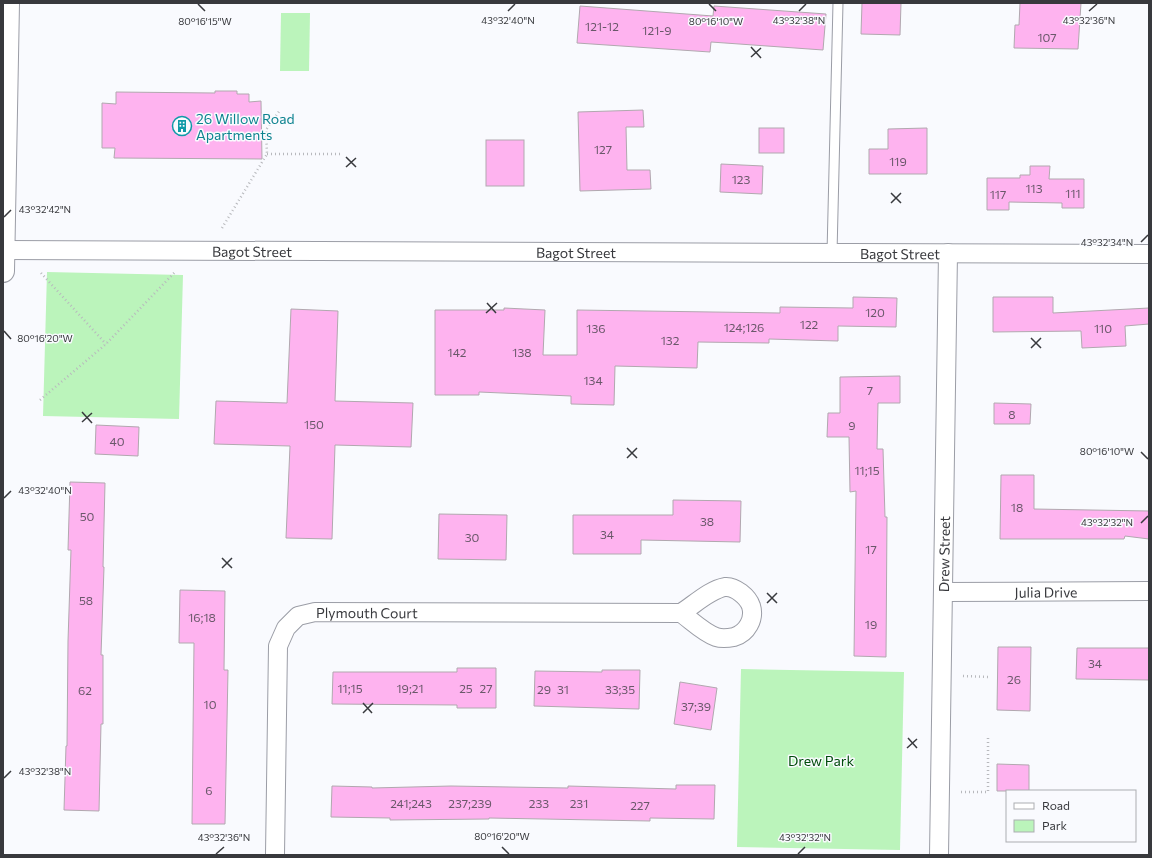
<svg xmlns="http://www.w3.org/2000/svg" width="1152" height="858" font-family="Commissioner,sans-serif">
  <style>
    .green { fill: #bbf4bb }
    .building { fill: #feb3ef; stroke: #b1a8af }
    .lines { fill: none; stroke-linecap: round; stroke-linejoin: round }
    .lane-casing { stroke: #9b9da6; stroke-width: 11 }
    .street-casing { stroke: #9b9da6; stroke-width: 20 }
    .secondary-casing { stroke: #9b9da6; stroke-width: 24 }
    .path { stroke: #b8b9bd; stroke-width: 2.5; stroke-dasharray: 1 3; stroke-linecap: butt }
    .lane { stroke: #fff; stroke-width: 9 }
    .street { stroke: #fff; stroke-width: 18 }
    .secondary { stroke: #fff; stroke-width: 22 }
    .ticks { fill: none; stroke: #38393d; stroke-width: 1.5 }
    .labels { text-anchor: middle; dominant-baseline: central; stroke-width: 3; stroke-linejoin: round; paint-order: stroke }
    .number-label { font-size: 12px; fill: #6a586a }
    .culture-label { font-size: 14px; fill: #0d838f; stroke: #f9fafe; text-anchor: start }
    .street-label { font-size: 14px; fill: #38393d; stroke: #f9fafe }
    .park-label { font-size: 14px; fill: #004c0b; stroke: #f9fafe }
    .ticks-label { font-size: 10px; text-anchor: middle; fill: #38393d; stroke: #f9fafe; stroke-width: 3; stroke-linejoin: round; paint-order: stroke }
  </style>
  <rect width="100%" height="100%" fill="#f9fafe"/>
  <g class="green">
    <polygon points="281,13 310,13 309,71 280,71"/>
    <polygon points="47,272 183,275 179,419 43,416"/>
    <polygon points="741,669 904,672 900,850 737,847"/>
  </g>
  <g class="building">
    <polygon points="862,3 901,3 900,35 861,34"/>
    <polygon points="1020,3 1081,3 1078,49 1014,48 1015,25 1019,25"/>
    <polygon points="580,6 713,16 714,6 826,14 823,50 711,42 710,52 577,43"/>
    <polygon points="215,91 237,91 237,94 249,94 249,102 261,101 262,159 114,158 115,148 102,148 102,103 116,104 116,92 215,93"/>
    <polygon points="643,110 644,127 626,127 627,170 650,170 651,189 580,191 578,112"/>
    <rect x="759" y="128" width="25" height="25"/>
    <polygon points="927,128 927,174 869,174 869,149 888,149 888,129"/>
    <rect x="486" y="140" width="38" height="46"/>
    <polygon points="721,164 763,166 762,194 720,192"/>
    <polygon points="1030,166 1050,166 1049,179 1084,179 1084,208 1062,208 1062,203 1009,202 1009,210 987,210 987,178 1020,178 1020,175 1030,175"/>
    <polygon points="853,297 897,298 896,327 838,326 838,341 769,339 769,343 698,342 697,368 615,366 614,405 571,404 571,396 479,392 479,395 435,395 435,310 504,310 504,308 545,310 543,355 577,355 577,310 780,313 780,307 853,308"/>
    <polygon points="993,297 1053,297 1053,313 1149,308 1149,324 1125,326 1126,346 1082,348 1081,331 993,332"/>
    <polygon points="291,309 338,311 335,401 413,403 411,447 335,445 332,539 286,538 290,446 214,444 216,401 287,403"/>
    <polygon points="900,376 900,403 878,403 877,449 883,449 885,517 887,517 886,657 854,656 856,491 850,492 849,437 827,437 828,413 840,413 840,377"/>
    <polygon points="994,403 1031,404 1030,424 994,424"/>
    <polygon points="96,425 139,427 138,456 95,454"/>
    <polygon points="1001,475 1034,475 1034,509 1149,511 1149,539 1125,536 1124,539 1000,539"/>
    <polygon points="70,482 105,483 103,567 104,567 101,655 103,655 103,724 101,724 99,811 64,810 66,746 67,746 68,641 71,550 68,550"/>
    <polygon points="673,500 741,501 740,542 641,540 641,554 573,554 573,515 673,515"/>
    <polygon points="439,514 507,515 506,560 438,559"/>
    <polygon points="180,590 225,591 224,670 228,670 225,824 192,824 194,643 179,643"/>
    <polygon points="998,647 1031,647 1030,711 997,710"/>
    <polygon points="1077,648 1149,648 1149,680 1076,679"/>
    <polygon points="457,668 496,668 496,708 457,708 457,705 332,704 333,672 457,672"/>
    <polygon points="602,670 640,670 639,709 534,706 535,671 602,672"/>
    <polygon points="680,682 717,688 711,730 674,724"/>
    <polygon points="997,764 1029,765 1029,791 997,791"/>
    <polygon points="676,785 715,785 714,819 650,818 650,821 489,818 489,819 390,820 390,818 331,817 332,786 372,787 372,788 451,786 568,788 568,786 676,789"/>
  </g>
  <g class="lines">
    <defs>
      <polyline id="lane" points="832,253 838,3"/>
      <g id="street">
        <path id="s1" d="M4,250L1149,254"/>
        <path id="s2" d="M943,592L1149,591"/>
        <path id="s3" d="M275,855L278,646L286,628L298,616L315,612L681,613C694,605 709,590 725,587C735,586 748,597 751,606C755,619 747,633 734,637C729,638 722,639 716,637C704,633 692,621 681,613"/>
        <path id="s4" d="M939,855L948,253"/>
      </g>
      <polyline id="secondary" points="3,271 8,3"/>
    </defs>
    <use href="#lane" class="lane-casing"/>
    <use href="#street" class="street-casing"/>
    <use href="#secondary" class="secondary-casing"/>
    <g class="path">
      <polyline points="267,154 340,154"/>
      <polyline points="222,228 267,154 266,130 280,110"/>
      <polyline points="41,273 106,344"/>
      <polyline points="40,400 106,344 175,272"/>
      <polyline points="963,676 989,677"/>
      <polyline points="961,792 988,792 988,735"/>
    </g>
    <use href="#lane" class="lane"/>
    <use href="#street" class="street"/>
    <use href="#secondary" class="secondary"/>
  </g>
  <path class="ticks" d="M198,4L205,11M709,4L716,11M508,11L515,4M799,11L806,4M1089,11L1097,4M751,47L761,58M751,57L761,48M346,157L356,167M346,167L356,158M891,193L901,203M891,203L901,193M4,217L11,210M1141,242L1148,235M487,303L496,313M486,313L497,303M4,331L11,339M1031,338L1041,348M1031,348L1041,338M82,412L92,423M82,422L92,413M627,448L637,458M1141,452L1148,459M627,458L637,448M4,498L11,491M1141,523L1148,516M222,558L232,568M222,568L232,558M767,593L777,603M767,603L777,593M363,703L372,713M363,713L373,703M908,738L917,748M907,748L917,739M4,778L11,771M502,847L509,854M216,854L224,847M798,854L805,847"/>
  <defs>
    <symbol id="building-ring" viewBox="-11 -11 22 22"><circle r="9.5" fill="#f9fafe" stroke="#0f9aa8" stroke-width="1.5"/><path d="M-4-6H4V6H1V3H-1V6H-4ZM-2.5-4.3h1.7v1.8h-1.7ZM.8-4.3h1.7v1.8H.8ZM-2.5-1h1.7V.8h-1.7ZM.8-1h1.7V.8H.8Z" fill="#0f9aa8"/></symbol>
  </defs>
  <g fill-rule="evenodd">
    <use href="#building-ring" x="171" y="115" width="22" height="22"/>
  </g>
  <g class="labels">
    <g class="number-label">
      <text x="602" y="26">121-12</text>
      <text x="657" y="30">121-9</text>
      <text x="1047" y="37">107</text>
      <text x="603" y="149">127</text>
      <text x="898" y="161">119</text>
      <text x="741" y="179">123</text>
      <text x="1034" y="188">113</text>
      <text x="1073" y="193">111</text>
      <text x="998" y="194">117</text>
      <text x="875" y="312">120</text>
      <text x="809" y="324">122</text>
      <text x="744" y="327">124;126</text>
      <text x="596" y="328">136</text>
      <text x="1103" y="328">110</text>
      <text x="670" y="340">132</text>
      <text x="457" y="352">142</text>
      <text x="522" y="352">138</text>
      <text x="593" y="380">134</text>
      <text x="870" y="390">7</text>
      <text x="1012" y="414">8</text>
      <text x="314" y="424">150</text>
      <text x="852" y="425">9</text>
      <text x="117" y="441">40</text>
      <text x="867" y="470">11;15</text>
      <text x="1017" y="507">18</text>
      <text x="87" y="516">50</text>
      <text x="707" y="521">38</text>
      <text x="607" y="534">34</text>
      <text x="472" y="537">30</text>
      <text x="871" y="549">17</text>
      <text x="86" y="600">58</text>
      <text x="202" y="617">16;18</text>
      <text x="871" y="624">19</text>
      <text x="1095" y="663">34</text>
      <text x="1014" y="679">26</text>
      <text x="350" y="688">11;15</text>
      <text x="410" y="688">19;21</text>
      <text x="466" y="688">25</text>
      <text x="486" y="688">27</text>
      <text x="544" y="689">29</text>
      <text x="563" y="689">31</text>
      <text x="620" y="689">33;35</text>
      <text x="85" y="690">62</text>
      <text x="210" y="704">10</text>
      <text x="696" y="706">37;39</text>
      <text x="209" y="790">6</text>
      <text x="411" y="803">241;243</text>
      <text x="470" y="803">237;239</text>
      <text x="539" y="803">233</text>
      <text x="579" y="803">231</text>
      <text x="640" y="805">227</text>
    </g>
    <g class="culture-label">
      <text x="196" y="118">26 Willow Road<tspan x="196" dy="16">Apartments</tspan></text>
    </g>
    <g class="street-label">
      <text stroke="none"><textPath href="#s1" startOffset="248">Bagot Street</textPath></text>
      <text stroke="none"><textPath href="#s1" startOffset="572">Bagot Street</textPath></text>
      <text stroke="none"><textPath href="#s1" startOffset="896">Bagot Street</textPath></text>
      <text stroke="none"><textPath href="#s4" startOffset="301">Drew Street</textPath></text>
      <text stroke="none"><textPath href="#s2" startOffset="103">Julia Drive</textPath></text>
      <text stroke="none"><textPath href="#s3" startOffset="315">Plymouth Court</textPath></text>
    </g>
    <g class="park-label">
      <text x="821" y="760">Drew Park</text>
    </g>
  </g>
  <g class="ticks-label">
    <text x="508" y="24">43°32'40"N</text>
    <text x="799" y="24">43°32'38"N</text>
    <text x="1089" y="24">43°32'36"N</text>
    <text x="205" y="25">80°16'15"W</text>
    <text x="716" y="25">80°16'10"W</text>
    <text x="45" y="213">43°32'42"N</text>
    <text x="1107" y="246">43°32'34"N</text>
    <text x="45" y="342">80°16'20"W</text>
    <text x="1107" y="455">80°16'10"W</text>
    <text x="45" y="494">43°32'40"N</text>
    <text x="1107" y="526">43°32'32"N</text>
    <text x="45" y="775">43°32'38"N</text>
    <text x="502" y="840">80°16'20"W</text>
    <text x="224" y="841">43°32'36"N</text>
    <text x="805" y="841">43°32'32"N</text>
  </g>
  <rect width="1152" height="858" fill="none" stroke="#38393d" stroke-width="8"/>
  <rect x="1006" y="790" width="130" height="52" fill="#f9fafe" stroke="#acadb1"/>
  <rect x="1014" y="803" width="20" height="6" fill="#ffffff" stroke="#acadb1"/>
  <text x="1042" y="810" font-size="12" fill="#38393d">Road</text>
  <rect x="1014" y="820" width="20" height="12" fill="#bbf4bb" stroke="#acadb1"/>
  <text x="1042" y="830" font-size="12" fill="#38393d">Park</text>
</svg>
